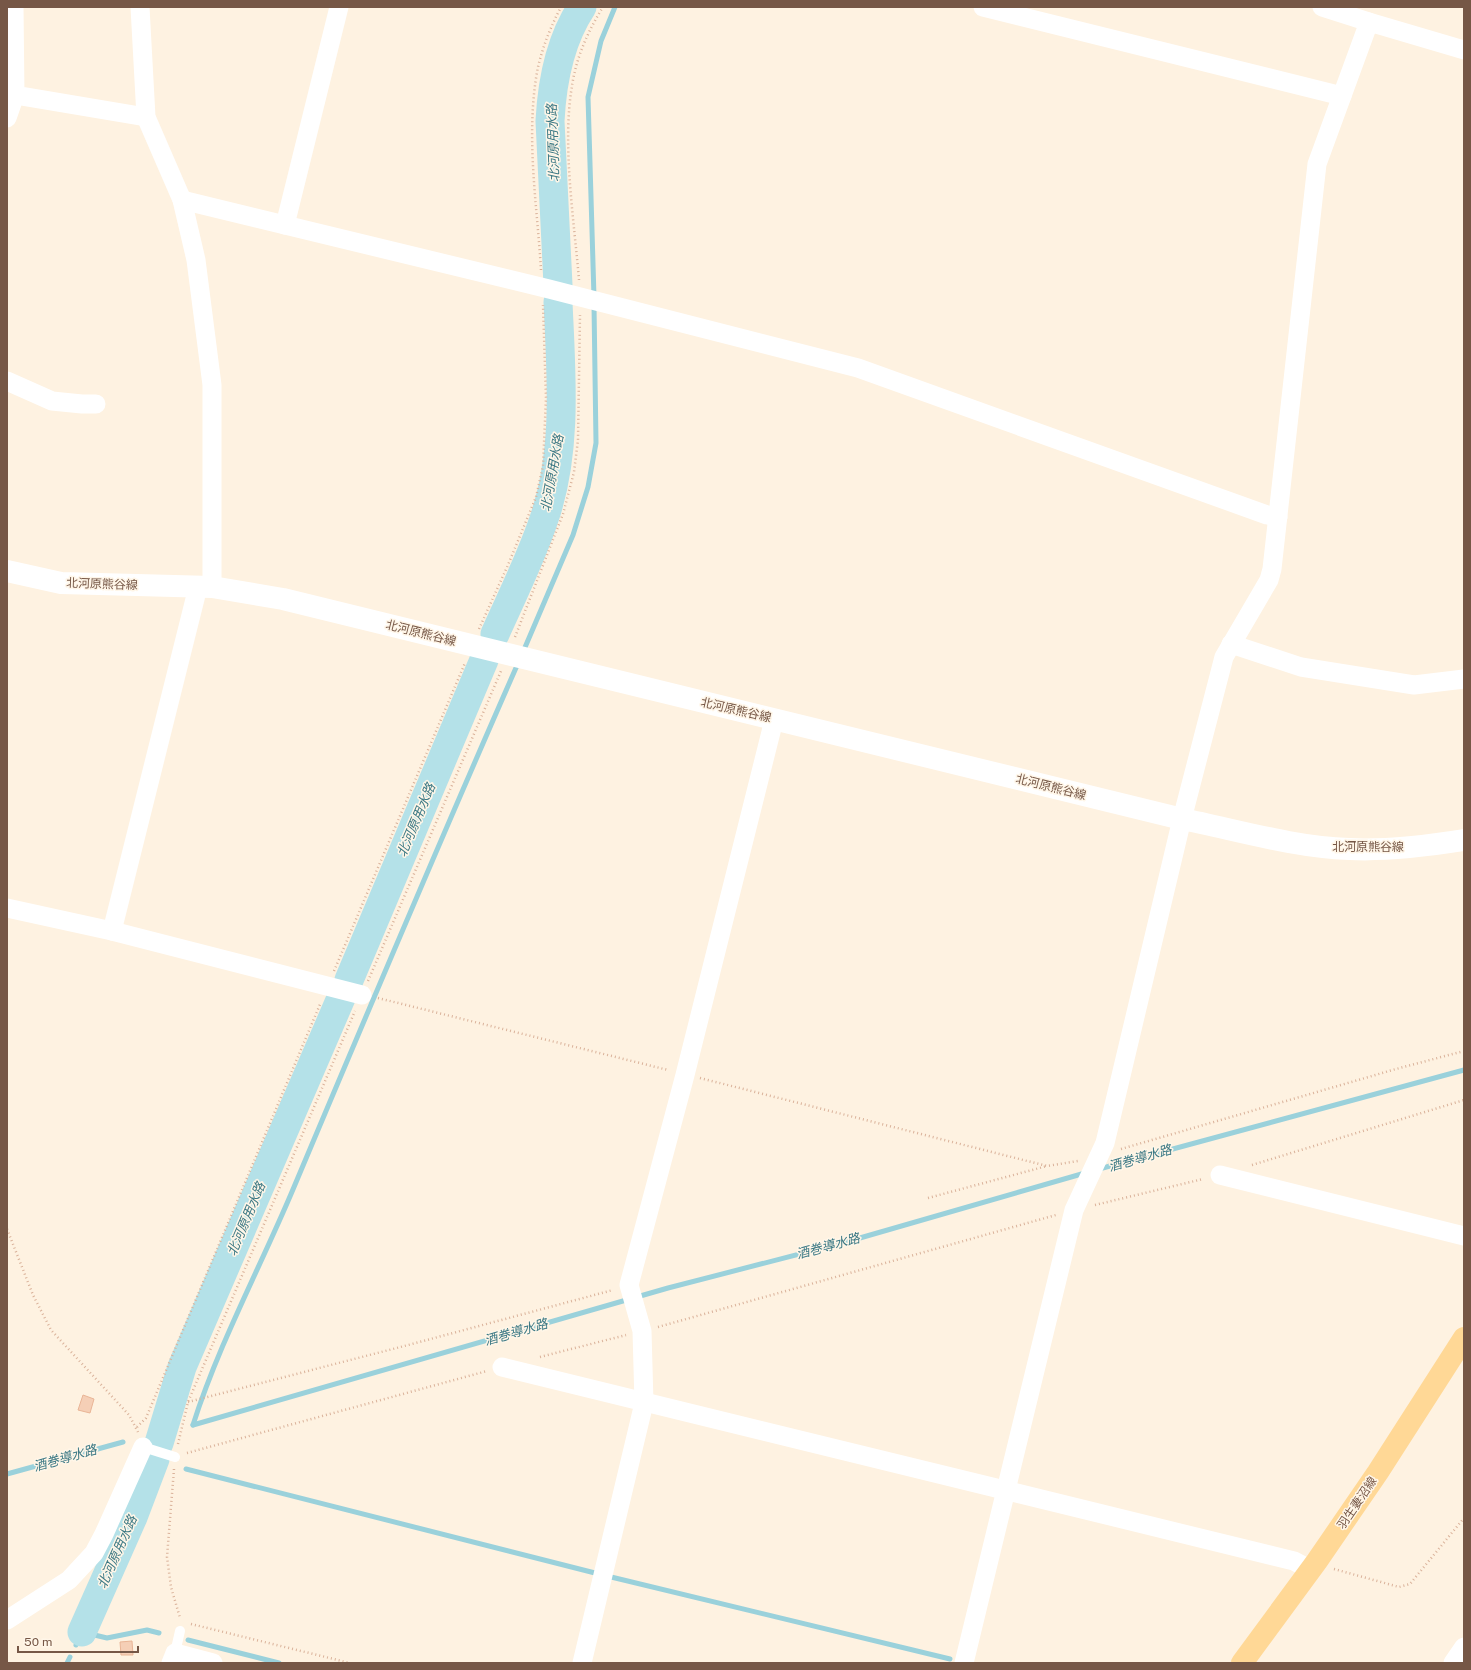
<svg xmlns="http://www.w3.org/2000/svg" width="1471" height="1670" font-family="'Public Sans','Noto Sans JP',sans-serif">
  <style>
    .lines { fill: none; stroke-linecap: round; stroke-linejoin: round }
    .stream { stroke: #9ad1db; stroke-width: 5 }
    .river { stroke: #b4e1e8; stroke-width: 29 }
    .building { fill: #f5cfb6; stroke: #e9b596 }
    .path { stroke: #dab29a; stroke-width: 2.5; stroke-dasharray: 1 3; stroke-linecap: butt }
    .lane { stroke: #fff; stroke-width: 10 }
    .street { stroke: #fff; stroke-width: 19 }
    .secondary { stroke: #fff; stroke-width: 22 }
    .primary { stroke: #ffd896; stroke-width: 22 }
    .labels { text-anchor: middle; dominant-baseline: central; stroke-width: 3; stroke-linejoin: round; paint-order: stroke }
    .street-label { font-size: 12px; fill: #765746; stroke: #fff6e8 }
    .water-label { font-size: 13px; font-style: italic; fill: #3b7884; stroke: #fff6e8 }
  </style>
  <rect width="100%" height="100%" fill="#fef2e1"/>
  <g class="lines">
    <g class="stream">
      <polyline points="594,297 588,97 601,41 615,7"/>
      <polyline points="523,652 573,535 588,487 596,443 594,305"/>
      <polyline points="1099,1169 1464,1070"/>
      <path d="M193,1425C219,1343 261,1266 294,1187C368,1011 442,836 519,661"/>
      <polyline points="193,1425 668,1288 846,1242 1085,1173"/>
      <polyline points="186,1469 599,1574"/>
      <polyline points="7,1474 123,1442"/>
      <polyline points="607,1576 950,1659"/>
      <polyline points="188,1640 279,1663"/>
      <polyline points="76,1645 82,1632 107,1638 147,1630 159,1633"/>
      <polyline points="67,1663 70,1657"/>
    </g>
    <g class="river">
      <path d="M558,285L550,121C552,82 560,40 582,7"/>
      <path d="M495,634C512,596 531,558 544,519C568,450 561,373 558,302"/>
      <polyline points="349,980 484,660"/>
      <polyline points="159,1443 182,1367 341,998"/>
      <polyline points="82,1632 133,1517 155,1459"/>
    </g>
  </g>
  <g class="building">
    <polygon points="83,1395 94,1399 90,1413 78,1410"/>
    <polygon points="132,1641 133,1655 121,1655 120,1642"/>
  </g>
  <g class="lines">
    <g class="path">
      <path d="M541,270C537,203 525,133 538,67C543,46 551,26 561,7"/>
      <path d="M579,280C574,219 562,145 572,86C576,58 588,31 603,7"/>
      <polyline points="479,629 508,565 536,497 543,466 546,398 543,305"/>
      <polyline points="515,637 563,514 574,472 578,440 580,315"/>
      <polyline points="334,971 465,663"/>
      <polyline points="368,981 501,671"/>
      <polyline points="378,998 668,1070"/>
      <polyline points="700,1078 1047,1166 1078,1161"/>
      <polyline points="1121,1149 1396,1069 1464,1051"/>
      <polyline points="1252,1165 1464,1100"/>
      <polyline points="928,1198 1047,1166"/>
      <polyline points="1095,1205 1203,1179"/>
      <polyline points="7,1229 33,1295 51,1330 129,1415 138,1432"/>
      <polyline points="658,1327 1056,1215"/>
      <polyline points="540,1357 626,1335"/>
      <polyline points="188,1402 412,1344 613,1290"/>
      <polyline points="137,1427 146,1418 321,1002"/>
      <polyline points="178,1444 188,1402 355,1011"/>
      <polyline points="187,1453 487,1371"/>
      <polyline points="174,1469 167,1557 171,1587 180,1618"/>
      <polyline points="1334,1569 1399,1587 1410,1584 1464,1518"/>
      <polyline points="191,1624 350,1663"/>
    </g>
    <g class="lane">
      <polyline points="143,1447 175,1457"/>
      <polyline points="175,1653 180,1631"/>
    </g>
    <g class="street">
      <polyline points="14,7 15,95 146,117"/>
      <polyline points="140,7 146,117 182,200 196,260 212,385 212,587"/>
      <polyline points="983,7 1342,96"/>
      <polyline points="1322,7 1369,22"/>
      <polyline points="7,118 15,95"/>
      <polyline points="182,200 549,289 858,368 1267,515 1278,517"/>
      <polyline points="285,225 339,7"/>
      <polyline points="7,381 52,401 82,404 96,404"/>
      <polyline points="1231,644 1301,667 1414,685 1464,679"/>
      <polyline points="7,908 112,931 362,995"/>
      <polyline points="112,931 198,587"/>
      <polyline points="1220,1175 1464,1236"/>
      <polyline points="502,1367 1294,1561 1311,1570"/>
      <polyline points="7,1620 69,1580 94,1553 104,1534 143,1447"/>
      <polyline points="171,1663 175,1653 213,1663"/>
      <polyline points="582,1663 644,1403 642,1331 629,1285 685,1075 774,720"/>
      <polyline points="964,1663 1074,1210 1105,1143 1182,819 1224,657 1269,580 1272,569 1317,164 1369,22 1464,50"/>
      <polyline points="1453,1663 1464,1647"/>
    </g>
    <path class="secondary" d="M7,571L61,583L212,587L283,599L1182,819C1237,830 1293,847 1349,849C1387,851 1426,846 1464,840"/>
    <polyline class="primary" points="1242,1663 1317,1561 1378,1472 1464,1338"/>
  </g>
  <g class="labels">
    <g class="street-label">
      <text transform="translate(102 584) rotate(2)">北河原熊谷線</text>
      <text transform="translate(421 633) rotate(14)">北河原熊谷線</text>
      <text transform="translate(736 710) rotate(13)">北河原熊谷線</text>
      <text transform="translate(1051 787) rotate(14)">北河原熊谷線</text>
      <text x="1368" y="847">北河原熊谷線</text>
      <text transform="translate(1357 1503) rotate(-56)">羽生妻沼線</text>
    </g>
    <g class="water-label">
      <text transform="translate(553 143) rotate(-92)">北河原用水路</text>
      <text transform="translate(552 473) rotate(-80)">北河原用水路</text>
      <text transform="translate(416 820) rotate(-67)">北河原用水路</text>
      <text transform="translate(1140 1158) rotate(-16)">酒巻導水路</text>
      <text transform="translate(246 1219) rotate(-67)">北河原用水路</text>
      <text transform="translate(828 1246) rotate(-15)">酒巻導水路</text>
      <text transform="translate(516 1332) rotate(-16)">酒巻導水路</text>
      <text transform="translate(65 1458) rotate(-16)">酒巻導水路</text>
      <text transform="translate(117 1552) rotate(-66)">北河原用水路</text>
    </g>
  </g>
  <rect width="1471" height="1670" fill="none" stroke="#765746" stroke-width="16"/>
  <path d="M18 1646v6h120v-6" fill="none" stroke="#765746" stroke-width="2"/>
  <text x="24" y="1646" font-size="12" fill="#765746" stroke="#fff6e8" stroke-width="3" paint-order="stroke">50 m</text>
</svg>
